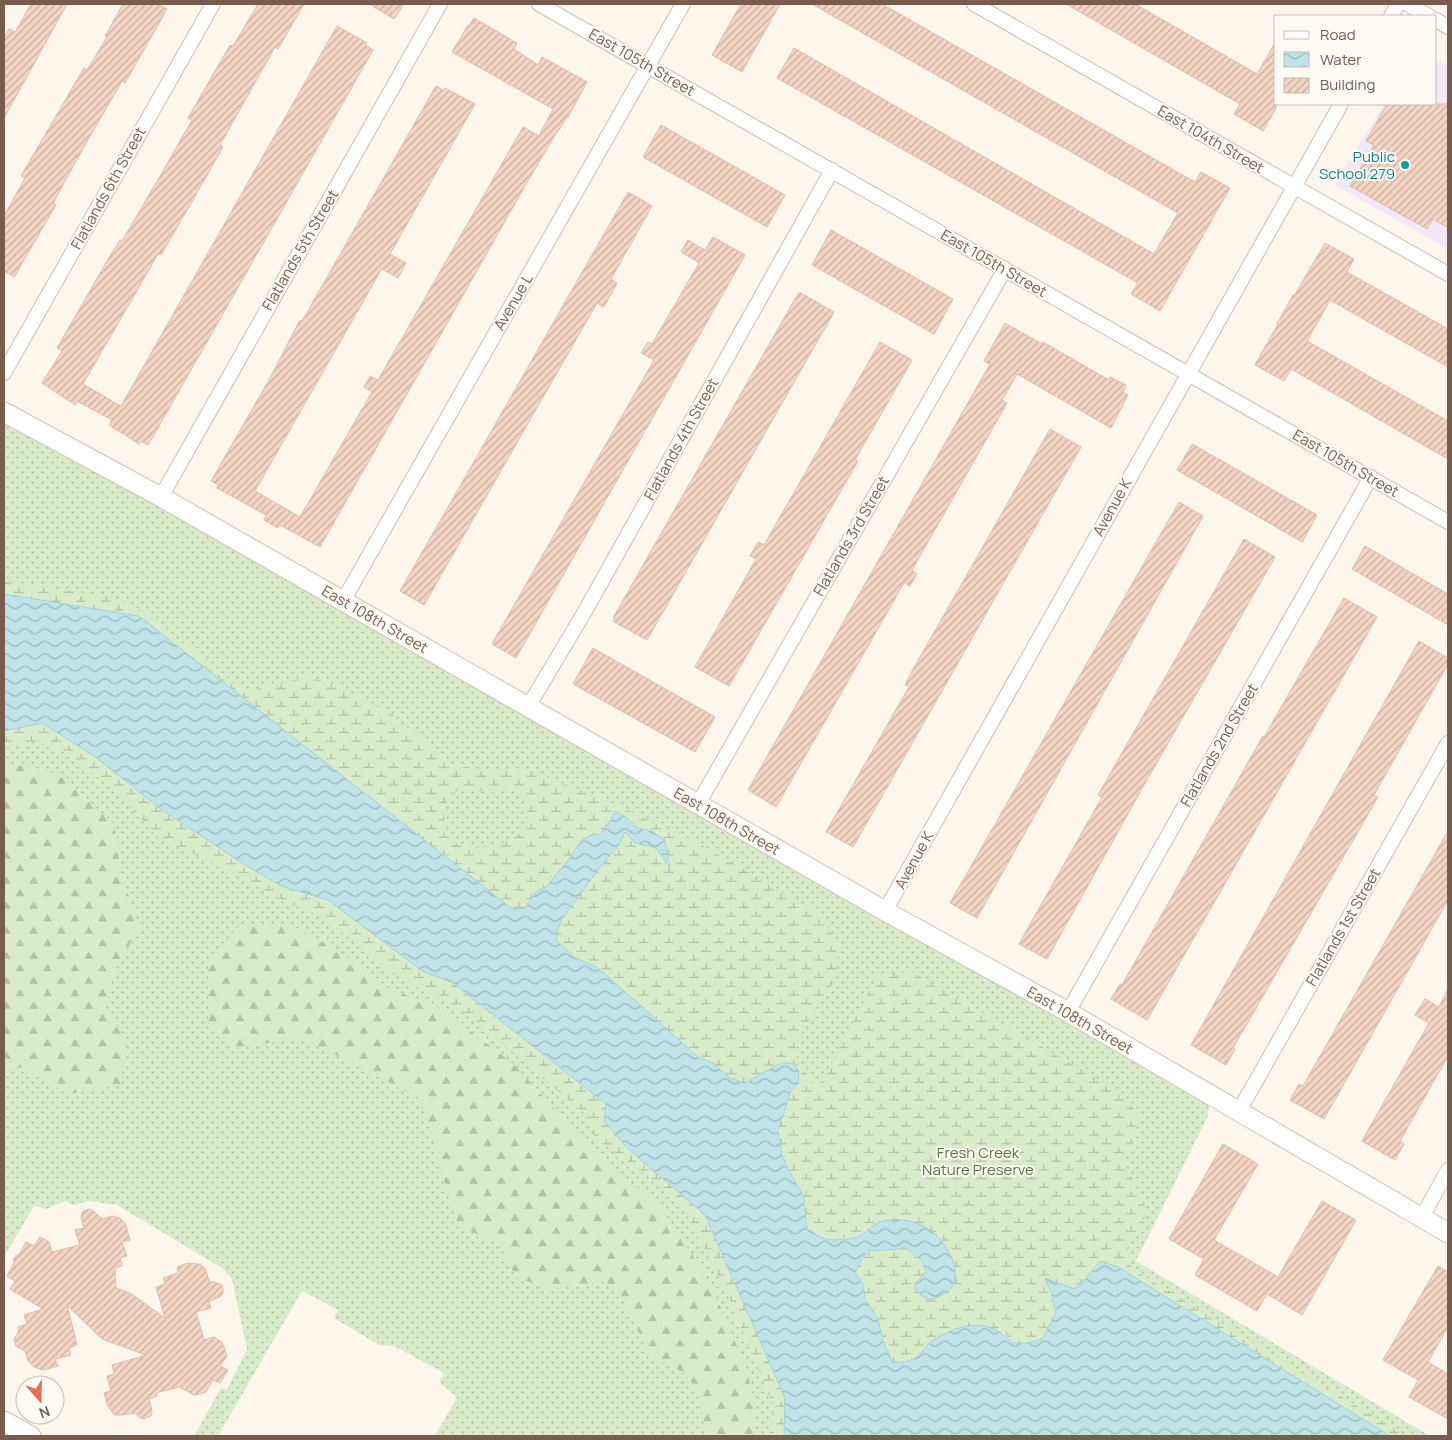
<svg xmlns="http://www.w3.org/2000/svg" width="1452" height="1440" font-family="Manrope,sans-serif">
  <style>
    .education { fill: #f3e8fa }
    .grass { fill: url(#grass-dots) }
    .forest { fill: url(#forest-firs) }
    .wetland { fill: url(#wetland-marsh); fill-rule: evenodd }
    .water { fill: url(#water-waves); stroke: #a5d3da }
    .building { fill: url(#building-hatch); stroke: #e6bba3 }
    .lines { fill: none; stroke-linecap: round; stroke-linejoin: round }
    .street-casing { stroke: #d1beb0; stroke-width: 16 }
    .secondary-casing { stroke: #d6c0b0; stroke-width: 21 }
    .street { stroke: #fff; stroke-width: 14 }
    .secondary { stroke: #fff; stroke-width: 19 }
    .culture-dot { fill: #0f9aa8; stroke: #fffaf3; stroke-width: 2 }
    .labels { text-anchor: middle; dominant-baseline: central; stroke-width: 4; stroke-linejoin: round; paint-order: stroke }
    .street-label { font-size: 15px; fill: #7a5c4d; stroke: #fffaf3 }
    .culture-label { font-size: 15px; fill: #0d838f; stroke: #fffaf3; text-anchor: end }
    .park-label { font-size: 15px; fill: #537a41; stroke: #fffaf3 }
  </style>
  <defs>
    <pattern id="grass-dots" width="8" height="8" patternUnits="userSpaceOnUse" patternTransform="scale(1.25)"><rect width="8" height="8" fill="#d8ecc9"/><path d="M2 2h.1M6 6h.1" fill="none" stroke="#b4c2a5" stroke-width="1.8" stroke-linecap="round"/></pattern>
    <pattern id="forest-firs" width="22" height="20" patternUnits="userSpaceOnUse" patternTransform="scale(1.25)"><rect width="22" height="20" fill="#d8ecc9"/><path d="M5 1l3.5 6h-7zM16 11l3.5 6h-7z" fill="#b4c2a5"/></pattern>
    <pattern id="wetland-marsh" width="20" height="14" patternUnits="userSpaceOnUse" patternTransform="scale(1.25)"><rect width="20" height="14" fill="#d8ecc9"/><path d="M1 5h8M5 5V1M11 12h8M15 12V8" fill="none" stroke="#b4c2a5"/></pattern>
    <pattern id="water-waves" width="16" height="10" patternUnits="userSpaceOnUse" patternTransform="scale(1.25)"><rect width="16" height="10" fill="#bfe3e8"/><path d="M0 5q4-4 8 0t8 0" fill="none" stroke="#a0bbbe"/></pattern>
    <pattern id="building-hatch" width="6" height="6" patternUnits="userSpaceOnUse" patternTransform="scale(1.25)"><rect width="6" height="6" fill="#f3d5c3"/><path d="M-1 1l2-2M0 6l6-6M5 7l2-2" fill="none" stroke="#cab0a1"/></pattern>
  </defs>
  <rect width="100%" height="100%" fill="#fdf6ec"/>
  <polygon class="education" points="1436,59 1448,66 1448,249 1335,185 1384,104 1436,104"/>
  <g class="grass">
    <polygon points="4,413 1214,1097 1207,1113 1209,1114 1136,1261 1430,1436 1339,1436 4,612"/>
    <polygon points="43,718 338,890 716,1211 798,1436 435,1436 457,1397 439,1382 444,1373 394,1346 379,1345 334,1318 338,1310 302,1291 218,1436 194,1436 221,1388 227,1390 247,1349 232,1279 222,1268 117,1205 90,1201 73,1205 65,1201 47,1209 34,1206 4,1257 4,726"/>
  </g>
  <g class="forest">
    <polygon points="4,762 58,774 113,823 118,845 119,868 140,929 118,961 105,1008 127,1041 120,1085 69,1094 21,1067 4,1073"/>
    <polygon points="293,926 343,954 380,985 438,1007 514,1064 593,1152 612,1169 657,1202 701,1268 720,1306 744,1363 756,1405 754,1436 707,1436 697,1389 681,1371 654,1359 643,1342 622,1298 603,1282 549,1289 516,1277 500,1245 458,1225 437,1157 437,1145 418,1097 303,1038 233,1048 208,1021 208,961 238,927"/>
  </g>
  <g class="wetland">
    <path d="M4,581L105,596L138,608L245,692L294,680L303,675L336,685L391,713L446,762L475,770H527L601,798L698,843L815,911L829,929L839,947L834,981L797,1040L794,1056L815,1086L822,1082L878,974L912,972L1122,1093L1139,1117L1136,1132L1124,1162L1148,1212L1127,1249L1131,1268L1406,1436H1390L1118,1267L1100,1261L1080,1286L1074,1289L1046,1278L1056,1313L1042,1339L1028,1343H1013L1004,1333L934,1339L914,1359L893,1363L883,1341L878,1320L865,1298L863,1284L855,1274L861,1260L868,1251C880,1249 894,1252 905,1247L922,1263L926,1272L916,1281L955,1282L954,1264L879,1222L860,1235L833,1240L807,1229L804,1197L788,1169L782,1155L778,1130L791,1091L798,1084L781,1063L745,1083L730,1078L713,1063L698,1057L666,1028L598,968L576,958L557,941V932L562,919L607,858L618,847L625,831L647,846L656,848L669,866L665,840L651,831L638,828L627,818L615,811L609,823L600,834L591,835L582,840L569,859L546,887L536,892L525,908L520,909L511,908L139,616L4,594ZM517,787L526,800L528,816L521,833L499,845L473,848L449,841L442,808L459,788L496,793Z"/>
    <polygon points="42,723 94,756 162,810 281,886 328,900 422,971 453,983 606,1104 628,1149 705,1215 785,1398 784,1436 769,1436 774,1407 726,1291 683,1208 652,1179 595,1138 588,1117 471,1016 394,975 324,917 290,904 205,859 159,839 119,794 66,752 31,742 4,748 4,731"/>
  </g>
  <path class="water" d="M4,594L139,616L511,908L520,909L525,908L536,892L546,887L569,859L582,840L591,835L600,834L609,823L615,811L627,818L638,828L651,831L665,840L670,868L656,848L635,843L625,832L618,847L607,858L562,919L557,931V941L576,958L598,968L666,1028L698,1057L713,1063L730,1078L745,1083L781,1063H793L799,1071L798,1084L791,1091L778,1131L782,1155L788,1169L804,1197L807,1229C815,1233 827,1241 835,1240C843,1239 855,1238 861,1235C868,1231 873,1224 880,1222C904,1215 930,1224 944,1244C951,1255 957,1267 955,1280C953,1292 939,1297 929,1300L921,1295L915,1289L916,1282L926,1272L922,1262L905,1247C894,1252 880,1249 868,1251L861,1260L855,1273L863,1284L865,1298L878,1320L883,1341L893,1363C899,1362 910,1362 915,1358C923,1352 927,1343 935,1339C963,1322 989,1318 1013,1343H1028L1042,1339L1056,1313L1051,1292L1045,1278L1074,1289L1080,1285L1100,1261L1118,1267L1390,1436H784L785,1398L705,1215L628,1149L604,1121L606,1104L453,983L422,971L328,900L281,886L245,865L162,810L94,756L42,723L4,731Z"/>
  <g class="building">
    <polygon points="31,4 67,4 4,118 4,38 9,29 15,32"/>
    <polygon points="123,4 157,4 167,9 125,83 122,81 85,145 53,203 56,205 14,277 4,271 4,216 25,178 21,176 84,68 87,70 107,37 105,36"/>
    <polygon points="258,4 304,4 278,49 275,47 220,145 223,147 190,205 161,255 158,254 83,384 121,406 337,26 367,43 365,45 373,50 154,435 148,445 141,441 139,444 109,425 112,420 77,401 75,405 42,383 62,351 57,348 110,256 120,240 122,241 159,178 192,120 188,118 230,45 233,46"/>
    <polygon points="369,4 404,4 394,19"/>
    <polygon points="741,4 780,4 742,72 712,55"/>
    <polygon points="812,4 882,4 1195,182 1201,172 1230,188 1160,311 1131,294 1138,283 777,78 794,48 1154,254 1178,213"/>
    <polygon points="1066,4 1135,4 1257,74 1276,41 1276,108 1263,131 1234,114 1240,104"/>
    <polygon points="474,18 517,43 514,49 538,65 542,57 587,82 568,117 567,117 559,130 558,130 525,186 320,547 280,525 278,528 264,520 266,515 217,488 218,485 211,481 269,380 300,320 302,321 436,86 443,90 445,88 475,104 390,254 406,263 398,278 382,269 381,270 255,491 300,517 372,392 364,387 370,376 378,380 523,127 539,136 553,109 452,52 468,25 469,26"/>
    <polygon points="1387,104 1448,104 1448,228 1433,219 1427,229 1350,186 1374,145 1366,141"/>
    <polygon points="661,125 785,195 767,227 643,157"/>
    <polygon points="628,192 652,206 611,279 617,283 604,307 597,303 424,605 400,591"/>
    <polygon points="831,230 953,299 934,334 812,265"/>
    <polygon points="713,237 745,255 516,658 492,644 654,360 641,353 648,342 652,344 699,263 681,252 688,240 705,250"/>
    <polygon points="1325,243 1354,259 1347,272 1448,329 1448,367 1330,300 1307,341 1448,421 1448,459 1291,369 1284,381 1255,365 1278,324 1277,324 1293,295 1294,296"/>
    <polygon points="799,292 834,312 647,640 614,622 614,616"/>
    <polygon points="1005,323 1042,344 1043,342 1109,380 1110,377 1126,385 1123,392 1128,395 1111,428 1017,374 1002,400 1007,403 912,570 917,574 910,586 904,583 776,807 748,790 990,364 984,361"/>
    <polygon points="880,342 912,360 855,460 858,461 729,686 695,667 756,559 750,556 758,542 764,545"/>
    <polygon points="1050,429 1081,447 853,847 826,832 909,687 905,685 912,671"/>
    <polygon points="1192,444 1317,515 1302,542 1177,470"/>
    <polygon points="1179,502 1203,516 977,918 950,903"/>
    <polygon points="1244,539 1275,557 1144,785 1047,959 1019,944 1102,797 1098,795"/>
    <polygon points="1365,546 1448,594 1448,625 1352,569"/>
    <polygon points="1344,598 1377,617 1147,1020 1111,999 1120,984 1122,985 1263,736 1264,737"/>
    <polygon points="1419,641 1448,658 1448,664 1374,795 1378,797 1233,1048 1235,1049 1226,1065 1191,1045"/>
    <polygon points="593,648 715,717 695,752 573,684"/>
    <polygon points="1448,831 1448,900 1324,1119 1290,1100 1299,1084 1303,1086"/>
    <polygon points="1448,989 1448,1056 1400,1141 1404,1144 1395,1160 1362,1141 1429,1023 1415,1015 1425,999 1439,1007"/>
    <polygon points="1223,1144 1258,1164 1214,1240 1278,1277 1322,1201 1356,1220 1302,1315 1267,1294 1257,1311 1195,1275 1204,1259 1169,1239"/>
    <polygon points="90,1209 103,1219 112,1216 120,1218 125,1223 130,1240 122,1242 127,1256 120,1258 122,1266 115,1268 116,1288 130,1293 165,1318 156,1287 165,1284 163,1278 178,1273 177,1267 188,1263 199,1264 205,1268 209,1281 221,1284 223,1288 223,1293 220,1297 209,1301 211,1308 196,1312 204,1340 214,1337 222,1342 227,1356 220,1366 228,1370 220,1383 213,1380 206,1392 199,1394 194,1395 179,1387 156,1393 157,1396 149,1399 152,1411 151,1416 143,1419 139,1417 135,1413 124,1415 114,1415 108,1406 104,1393 111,1391 107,1376 114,1374 112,1365 146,1355 102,1339 67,1305 77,1345 69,1348 71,1355 55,1359 58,1366 43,1370 34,1367 28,1361 25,1351 16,1346 14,1339 19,1331 18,1327 27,1324 24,1315 43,1309 10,1289 15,1281 7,1276 14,1263 14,1258 21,1252 26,1242 34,1246 40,1237 49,1242 52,1252 80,1245 75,1230 84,1228 81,1217 83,1211"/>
    <polygon points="1438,1266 1448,1272 1448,1327 1428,1362 1448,1374 1448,1419 1409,1397 1418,1380 1383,1360"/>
  </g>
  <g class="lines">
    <defs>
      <g id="street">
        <polyline points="539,4 1448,522"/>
        <polyline points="974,4 1448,274"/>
        <polyline points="1407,4 1429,16"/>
        <polyline points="1391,16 1398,4"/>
        <polyline points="1436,20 1448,27"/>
        <polyline points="4,373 213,4"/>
        <polyline points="161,497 440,4"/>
        <polyline points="343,601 683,4"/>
        <polyline points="528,707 584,613 832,170"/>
        <polyline points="698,804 1005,269"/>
        <polyline points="885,911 1341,104"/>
        <polyline points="1068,1012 1371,477"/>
        <polyline points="1239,1111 1448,743"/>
        <polyline points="1422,1217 1448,1170"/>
      </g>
      <g id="secondary">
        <polyline points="4,412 161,497 885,911 1068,1012 1448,1233"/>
        <polyline points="4,1421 31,1436"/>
      </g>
    </defs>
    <use href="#street" class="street-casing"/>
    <use href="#secondary" class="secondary-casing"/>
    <use href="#street" class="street"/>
    <use href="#secondary" class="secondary"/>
  </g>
  <circle class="culture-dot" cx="1405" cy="165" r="5"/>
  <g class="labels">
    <g class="street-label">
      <text transform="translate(642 62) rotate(30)">East 105th Street</text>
      <text transform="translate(1211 139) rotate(30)">East 104th Street</text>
      <text transform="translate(108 188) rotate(-61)">Flatlands 6th Street</text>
      <text transform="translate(300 250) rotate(-60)">Flatlands 5th Street</text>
      <text transform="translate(994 263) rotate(30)">East 105th Street</text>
      <text transform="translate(513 302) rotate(-60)">Avenue L</text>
      <text transform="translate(681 439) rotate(-61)">Flatlands 4th Street</text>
      <text transform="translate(1346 463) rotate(30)">East 105th Street</text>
      <text transform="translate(1112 507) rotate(-61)">Avenue K</text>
      <text transform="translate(851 536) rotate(-60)">Flatlands 3rd Street</text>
      <text transform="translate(375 619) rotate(30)">East 108th Street</text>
      <text transform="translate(1219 745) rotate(-60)">Flatlands 2nd Street</text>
      <text transform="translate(727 821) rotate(30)">East 108th Street</text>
      <text transform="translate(914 860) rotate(-61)">Avenue K</text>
      <text transform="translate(1343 927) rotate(-60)">Flatlands 1st Street</text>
      <text transform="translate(1080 1020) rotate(30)">East 108th Street</text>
    </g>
    <g class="culture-label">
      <text x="1395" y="156">Public<tspan x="1395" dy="17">School 279</tspan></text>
    </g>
    <g class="park-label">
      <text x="978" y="1152">Fresh Creek<tspan x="978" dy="17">Nature Preserve</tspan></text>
    </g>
  </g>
  <rect width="1452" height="1440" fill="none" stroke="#7a5c4d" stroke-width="10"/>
  <rect x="1274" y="15" width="162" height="90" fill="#fffaf3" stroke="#cabbb1"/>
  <rect x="1284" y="31" width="25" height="8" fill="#ffffff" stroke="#cabbb1"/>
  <text x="1320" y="40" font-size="15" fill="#7a5c4d">Road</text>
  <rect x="1284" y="52" width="25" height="15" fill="url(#water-waves)" stroke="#cabbb1"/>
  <text x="1320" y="65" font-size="15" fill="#7a5c4d">Water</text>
  <rect x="1284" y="78" width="25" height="15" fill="url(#building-hatch)" stroke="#cabbb1"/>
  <text x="1320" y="90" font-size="15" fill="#7a5c4d">Building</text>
  <g transform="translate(40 1400) rotate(160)"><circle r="24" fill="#fffaf3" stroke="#cabbb1"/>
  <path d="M0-4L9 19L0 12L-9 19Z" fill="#e76f51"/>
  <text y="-8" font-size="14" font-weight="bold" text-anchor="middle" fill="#7a5c4d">N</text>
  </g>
</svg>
